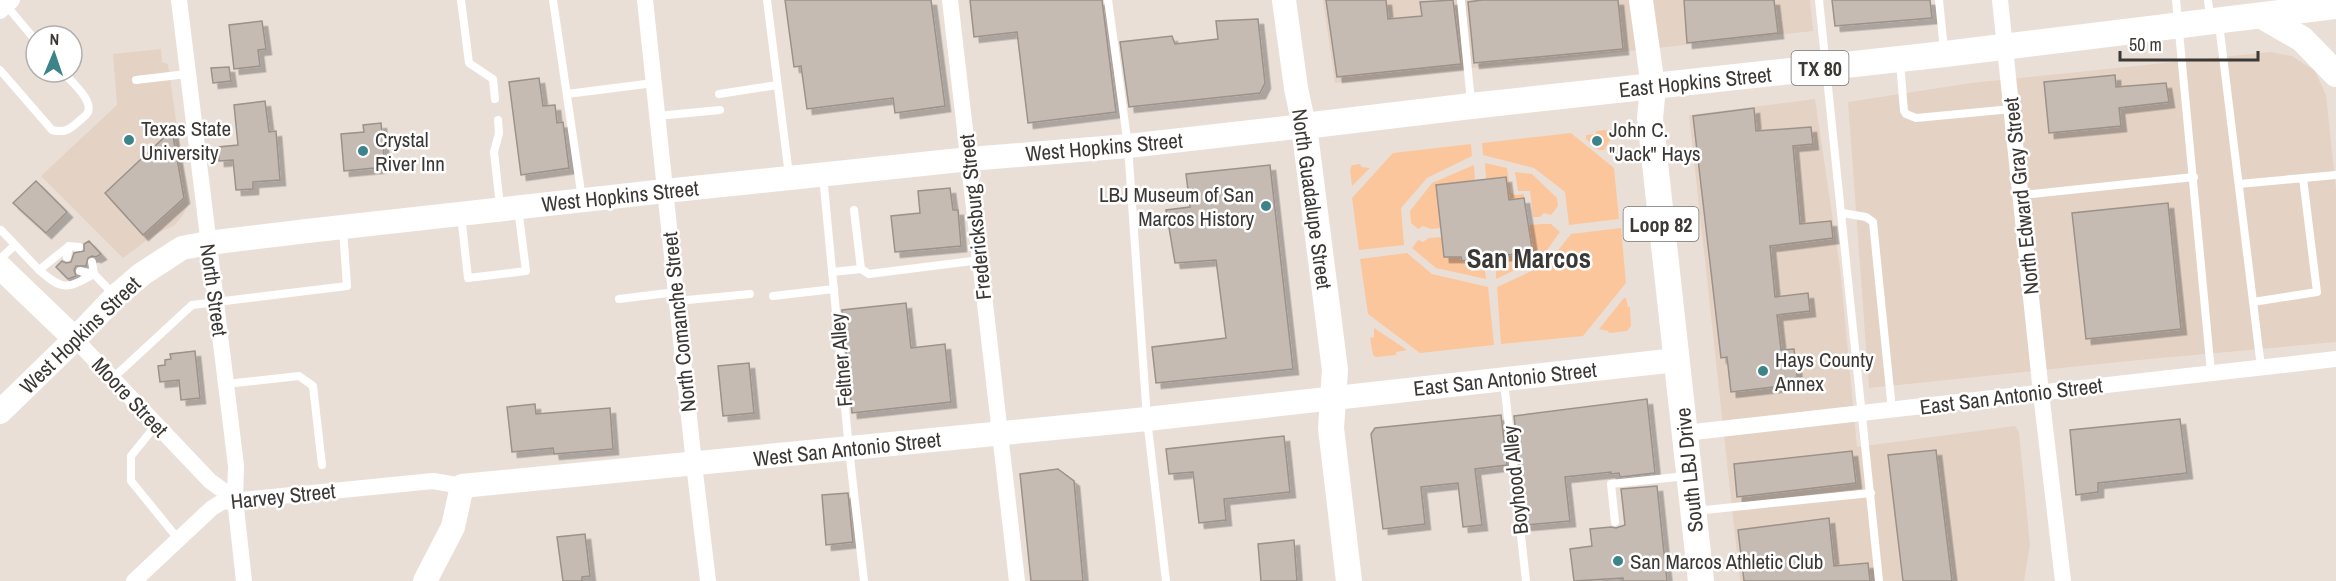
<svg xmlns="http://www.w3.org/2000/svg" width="2336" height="581" font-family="'Archivo Narrow',sans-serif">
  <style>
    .built { fill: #e4d2c5 }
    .green { fill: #fcc69c }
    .building { fill: #c5bbb3; stroke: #9c928a; stroke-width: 1.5; filter: url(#shadow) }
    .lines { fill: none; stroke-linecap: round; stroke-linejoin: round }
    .lane { stroke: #fff; stroke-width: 8 }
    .street { stroke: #fff; stroke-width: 16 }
    .secondary { stroke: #fff; stroke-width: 24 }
    .primary { stroke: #fff; stroke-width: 26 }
    .poi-dot { fill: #3c848a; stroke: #fff; stroke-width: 2 }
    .labels { text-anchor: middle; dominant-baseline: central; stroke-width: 5; stroke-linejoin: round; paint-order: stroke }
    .shield { fill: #fff; stroke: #767472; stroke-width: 1.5 }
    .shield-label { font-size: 20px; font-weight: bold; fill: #3c3835 }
    .street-label { font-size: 21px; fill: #3c3835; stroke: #fff }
    .poi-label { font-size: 21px; fill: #3c3835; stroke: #fff; text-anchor: start }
    .district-label { font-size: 27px; font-weight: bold; fill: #3c3835; stroke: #fff }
  </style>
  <defs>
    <filter id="shadow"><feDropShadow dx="5.5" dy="5.5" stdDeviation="0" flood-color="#0004"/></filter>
  </defs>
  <rect width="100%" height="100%" fill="#eadfd7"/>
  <g class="built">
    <polygon points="1323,0 1810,0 1813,31 1335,83"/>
    <polygon points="161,49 162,62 168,64 188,205 183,215 175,225 154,235 123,258 41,176 117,105 113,54"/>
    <polygon points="2270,52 2292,56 2315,71 2326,95 2336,189 2336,342 2139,360 1869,388 1848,102 1971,83"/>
    <polygon points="1815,99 1840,268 1857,447 2015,426 2019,432 2030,545 2024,581 1740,581 1689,115"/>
  </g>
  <g class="green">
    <polygon points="1606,130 1611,133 1611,138 1604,150 1599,150 1586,139 1586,135 1596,134 1596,131"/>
    <polygon points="1571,133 1614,168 1619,219 1569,225 1565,192 1534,168 1483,155 1482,143"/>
    <polygon points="1471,144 1472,156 1427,178 1401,208 1404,245 1359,250 1352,198 1393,153"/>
    <polygon points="1485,163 1507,168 1511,193 1515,195 1524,194 1524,198 1509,200 1506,177 1486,179"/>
    <polygon points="1360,164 1362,167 1370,168 1352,186 1350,170 1352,165"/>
    <polygon points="1474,165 1475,180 1436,185 1441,228 1431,229 1423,226 1418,229 1411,223 1410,211 1432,183"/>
    <polygon points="1515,172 1532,174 1557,198 1558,206 1551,215 1544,213 1540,217 1533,217 1530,191 1518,191"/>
    <polygon points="1543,224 1551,224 1560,232 1542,257 1496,279 1496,269 1507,266 1505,256 1514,254 1514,252 1532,248 1528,225"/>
    <polygon points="1621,228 1626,283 1583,336 1501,344 1497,287 1547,264 1571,234"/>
    <polygon points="1442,237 1444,257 1461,257 1462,261 1475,260 1476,271 1485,270 1486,279 1436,268 1412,248 1418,240 1423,242 1429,238"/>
    <polygon points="1407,253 1432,274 1488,287 1494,345 1420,353 1368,314 1360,259"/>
    <polygon points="1624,298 1626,298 1628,307 1630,307 1631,326 1627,331 1609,333 1608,331 1599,329"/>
    <polygon points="1374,328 1407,350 1396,352 1396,355 1376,357 1373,355 1370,338 1374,337"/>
  </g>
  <g class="building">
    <polygon points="785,0 931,0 945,106 895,113 893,98 807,109 801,66 794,67"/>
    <polygon points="970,0 1102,0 1116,112 1028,123 1017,32 974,37"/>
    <polygon points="1326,0 1386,0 1388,19 1422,16 1420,2 1453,0 1461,64 1337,77"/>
    <polygon points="1482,0 1618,0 1623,49 1474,63 1468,2"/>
    <polygon points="1684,0 1774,0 1778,33 1687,43"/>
    <polygon points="1832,0 1930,0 1932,18 1835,26"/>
    <polygon points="1258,19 1265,83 1260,93 1129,107 1120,42 1172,36 1175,44 1218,39 1216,21"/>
    <polygon points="262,21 266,49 258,50 260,66 234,69 229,25"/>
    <polygon points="229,67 231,81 213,83 211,68"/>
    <polygon points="2115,75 2116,87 2166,83 2169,102 2119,108 2121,126 2049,133 2044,82"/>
    <polygon points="539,78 543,106 555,105 557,123 563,122 569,168 521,175 509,82"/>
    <polygon points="265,101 269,132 276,131 280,180 253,182 253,189 236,190 233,160 219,161 218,147 238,145 234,105"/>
    <polygon points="1754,108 1756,131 1811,127 1813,144 1793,146 1800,224 1831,221 1833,238 1770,246 1775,297 1808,293 1810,311 1777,315 1781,350 1794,349 1798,384 1731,392 1727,357 1721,358 1693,116"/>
    <polygon points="381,123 385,167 344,171 341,134 364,132 363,125"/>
    <polygon points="172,130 184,198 143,235 105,193"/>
    <polygon points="1270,165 1293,369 1156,383 1152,347 1226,338 1216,260 1175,263 1166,210 1190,207 1186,174"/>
    <polygon points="1506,177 1509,200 1524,198 1532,248 1514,252 1515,254 1462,261 1461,257 1444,257 1436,185"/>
    <polygon points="36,181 67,212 46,233 13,203"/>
    <polygon points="950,188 953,210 958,210 961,246 895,252 891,216 920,213 918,191"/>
    <polygon points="2168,203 2181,329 2086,339 2072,213"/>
    <polygon points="89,241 101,254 96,257 92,256 88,258 86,266 76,266 74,270 76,276 68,279 56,267 62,261 66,263 71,262 74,253 84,251 84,244"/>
    <polygon points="906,303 911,348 945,344 951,402 852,413 842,310"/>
    <polygon points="195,351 200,398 181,400 179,380 160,382 158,366 165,365 165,360 171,359 170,354"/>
    <polygon points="749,363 754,413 723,416 718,366"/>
    <polygon points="1647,399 1655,473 1620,477 1619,473 1611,474 1611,472 1565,477 1570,521 1526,525 1514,416"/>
    <polygon points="535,404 536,414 610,408 613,449 554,454 553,448 512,452 507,407"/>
    <polygon points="1501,415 1507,465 1475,469 1482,525 1463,527 1458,483 1421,487 1425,524 1383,529 1371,434 1375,428"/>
    <polygon points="2180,419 2187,473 2098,483 2098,492 2076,495 2070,430"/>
    <polygon points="1284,436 1290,492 1224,499 1226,520 1199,523 1193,472 1169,474 1166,449"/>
    <polygon points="1936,450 1952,581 1903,581 1888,455"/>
    <polygon points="1852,451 1856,483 1737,497 1734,464"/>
    <polygon points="1058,469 1074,481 1083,581 1031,581 1020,474"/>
    <polygon points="1657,486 1667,581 1623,581 1623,578 1574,581 1570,549 1592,546 1590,529 1611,527 1616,528 1625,525 1621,489"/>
    <polygon points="848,493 853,542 826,545 822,495"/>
    <polygon points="1829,518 1834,566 1868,563 1870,581 1744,581 1738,530"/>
    <polygon points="585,534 590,576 582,577 582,581 563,581 557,537"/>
    <polygon points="1294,540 1297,581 1261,581 1258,544"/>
  </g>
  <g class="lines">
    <g class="lane">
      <polyline points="461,0 469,63 493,79 495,99"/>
      <polyline points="553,0 582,199"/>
      <polyline points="767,0 789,175"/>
      <polyline points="1108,0 1128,146 1147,419 1166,581"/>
      <polyline points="1461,0 1471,102"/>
      <polyline points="1819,0 1879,581"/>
      <polyline points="1939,0 1944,50"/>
      <polyline points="2176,0 2211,372"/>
      <polyline points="2208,0 2210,18"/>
      <polyline points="6,5 36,41"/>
      <polyline points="2219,24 2261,367"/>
      <polyline points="1900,62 1904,111 1906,114 1916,118 2012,109"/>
      <path d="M0,70L52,130C64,133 69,130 78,122C81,119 86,116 88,112C93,99 70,81 63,72"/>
      <polyline points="136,80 187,74"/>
      <polyline points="567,94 654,83"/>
      <polyline points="719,94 777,85"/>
      <polyline points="657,116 720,110"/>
      <polyline points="498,120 499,133 494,152 500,206"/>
      <polyline points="823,176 849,449 864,581"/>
      <polyline points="2239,184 2336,175"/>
      <polyline points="2022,195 2194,177"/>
      <polyline points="854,210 861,269 869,274 980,260"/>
      <polyline points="1842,213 1866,217 1873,222 1892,410"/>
      <polyline points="461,215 468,278 526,271 518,208"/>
      <polyline points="1,230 39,270 69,246 79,247"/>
      <polyline points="67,257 69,246"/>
      <polyline points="0,259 15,245"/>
      <polyline points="92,262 94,274 115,296"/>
      <path d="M39,270C63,291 67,289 94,274"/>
      <polyline points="80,271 94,274"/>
      <polyline points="832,272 861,269"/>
      <polyline points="773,296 834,289"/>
      <polyline points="619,299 676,292"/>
      <polyline points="677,301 750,294"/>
      <polyline points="2253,302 2317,292 2303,178"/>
      <polyline points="113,378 192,305 347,286 343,230"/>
      <polyline points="1504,382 1526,581"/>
      <polyline points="226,384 299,376 313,386 322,465"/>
      <polyline points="156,425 131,456 131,481 179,540"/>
      <polyline points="1695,511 1871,493"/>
      <polyline points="1615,522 1611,484 1686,476"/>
    </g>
    <g class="street">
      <polyline points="179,0 236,466 235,499 244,581"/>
      <polyline points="645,0 694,464 708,581"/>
      <path d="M950,0C974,193 995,387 1017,581"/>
      <polyline points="2000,0 2041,393 2063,581"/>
      <polyline points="0,11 12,0"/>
      <polyline points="75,339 210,481 235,499"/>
      <polyline points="1685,433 2336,359"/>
      <polyline points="134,581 212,508 222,502 433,481 462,486"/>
    </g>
    <g class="secondary">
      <polyline points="1641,0 1653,87"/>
      <polyline points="0,267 75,339"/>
      <polyline points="0,412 75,339 115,297 142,274 182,248 208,243 307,231 665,191 970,159 1128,146 1304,126 1296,88 1284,0"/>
      <polyline points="425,581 453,527 462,486 1147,419 1676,360"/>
    </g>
    <g class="primary">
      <polyline points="2262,16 2302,39 2336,74"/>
      <polyline points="1653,87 1650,118 1701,581"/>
      <polyline points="1349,581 1331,428 1335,370 1304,126 1471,106 1945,54 2336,6"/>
    </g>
  </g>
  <g class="poi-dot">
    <circle cx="129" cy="140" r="6"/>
    <circle cx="1597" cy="141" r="6"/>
    <circle cx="363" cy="151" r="6"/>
    <circle cx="1266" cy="206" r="6"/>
    <circle cx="1763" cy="371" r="6"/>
    <circle cx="1618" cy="561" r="6"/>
  </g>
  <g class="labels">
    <g class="shield">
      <rect x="1791.5" y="51" width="57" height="34" rx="4.5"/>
      <rect x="1623.5" y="207" width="75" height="34" rx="4.5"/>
    </g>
    <g class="shield-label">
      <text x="1820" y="68">TX 80</text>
      <text x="1661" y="224">Loop 82</text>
    </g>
    <g class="street-label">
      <text transform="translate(1695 82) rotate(-6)">East Hopkins Street</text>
      <text transform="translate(1104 147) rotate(-5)">West Hopkins Street</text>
      <text transform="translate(620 196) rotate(-6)">West Hopkins Street</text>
      <text transform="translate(2021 196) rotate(-96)">North Edward Gray Street</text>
      <text transform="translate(1312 199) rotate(82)">North Guadalupe Street</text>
      <text transform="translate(975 217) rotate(-96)">Fredericksburg Street</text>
      <text transform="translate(214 290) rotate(82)">North Street</text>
      <text transform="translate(679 322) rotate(-96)">North Comanche Street</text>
      <text transform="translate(80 335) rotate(-44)">West Hopkins Street</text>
      <text transform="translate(841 360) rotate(-95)">Feltner Alley</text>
      <text transform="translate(1505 379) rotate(-6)">East San Antonio Street</text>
      <text transform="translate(2011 396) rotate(-7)">East San Antonio Street</text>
      <text transform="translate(130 397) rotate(47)">Moore Street</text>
      <text transform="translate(847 449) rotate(-6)">West San Antonio Street</text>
      <text transform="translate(1689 470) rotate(-96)">South LBJ Drive</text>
      <text transform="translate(1515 480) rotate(-96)">Boyhood Alley</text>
      <text transform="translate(283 496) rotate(-6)">Harvey Street</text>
    </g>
    <g class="poi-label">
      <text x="141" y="128">Texas State<tspan x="141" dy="24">University</tspan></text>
      <text x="1609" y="129">John C.<tspan x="1609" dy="24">"Jack" Hays</tspan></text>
      <text x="375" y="139">Crystal<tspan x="375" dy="24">River Inn</tspan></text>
      <text x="1254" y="194" text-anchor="end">LBJ Museum of San<tspan x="1254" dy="24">Marcos History</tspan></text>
      <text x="1775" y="359">Hays County<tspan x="1775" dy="24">Annex</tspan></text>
      <text x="1630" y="561">San Marcos Athletic Club</text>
    </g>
    <g class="district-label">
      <text x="1529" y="258">San Marcos</text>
    </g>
  </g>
  <g transform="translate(54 54) rotate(2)"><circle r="28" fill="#ffffff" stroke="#b1afae" stroke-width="1.5"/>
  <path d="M0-4.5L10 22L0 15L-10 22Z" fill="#3c848a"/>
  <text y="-9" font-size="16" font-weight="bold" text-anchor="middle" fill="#3c3835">N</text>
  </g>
  <path d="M2120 51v9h138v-9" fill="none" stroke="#3c3835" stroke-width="3"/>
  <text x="2129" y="51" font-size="18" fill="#3c3835" stroke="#ffffff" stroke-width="4.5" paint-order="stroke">50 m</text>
</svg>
